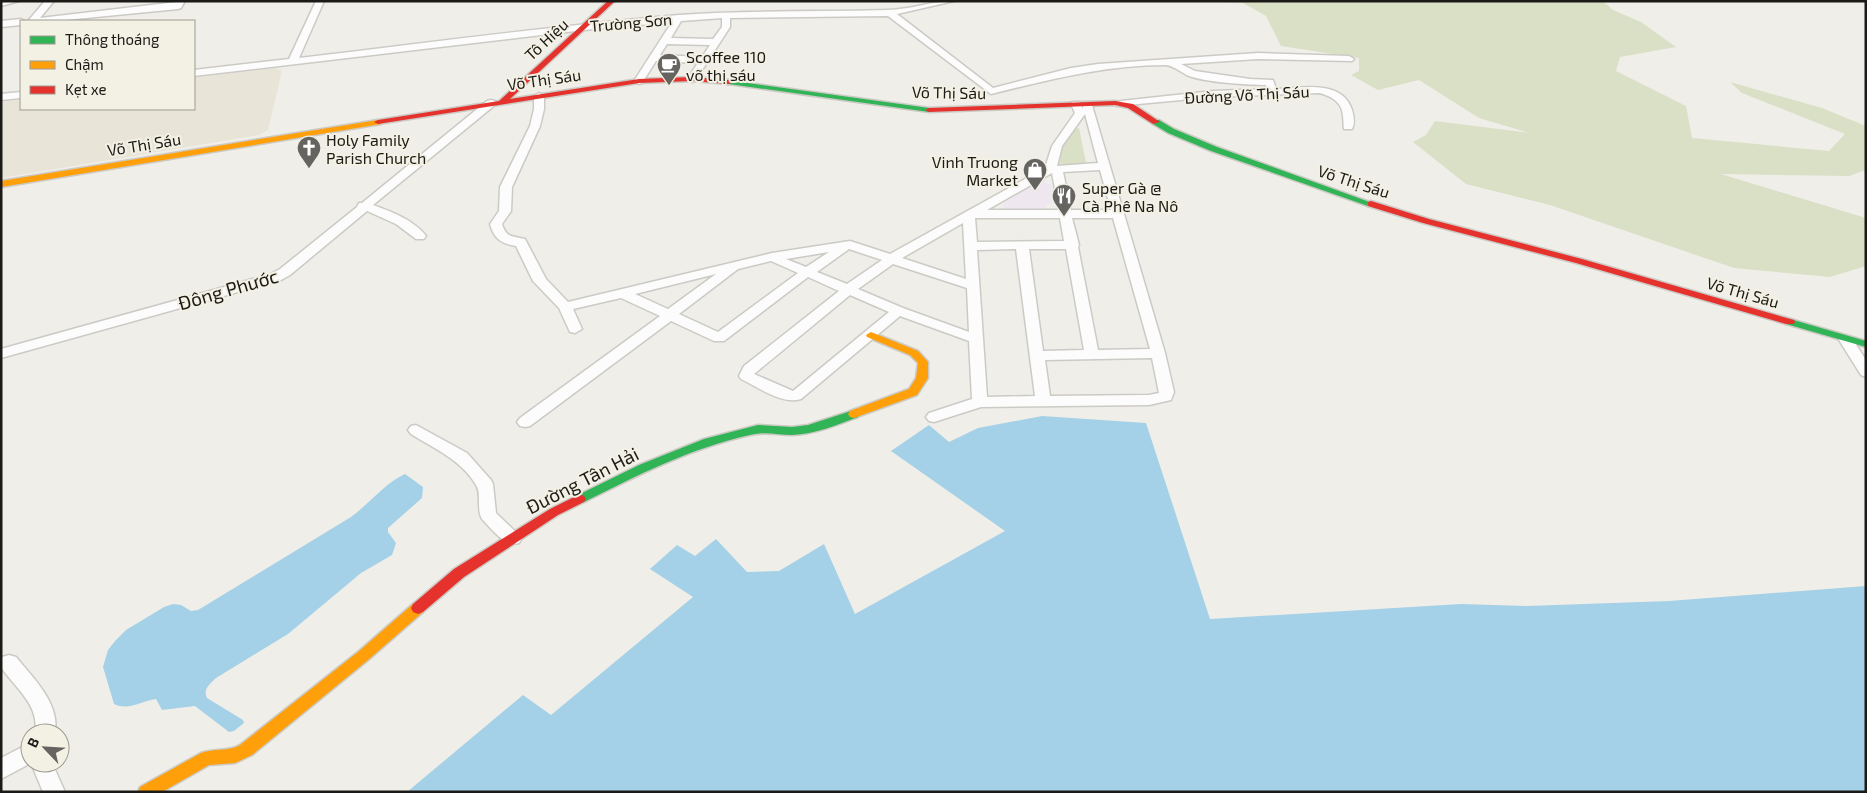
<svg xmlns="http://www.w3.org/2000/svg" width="1867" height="793" font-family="'Exo 2',sans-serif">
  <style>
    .commercial { fill: #efe7ef }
    .built { fill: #e8e4d7 }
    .green { fill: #d9e0c6 }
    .water { fill: #a4d1e7 }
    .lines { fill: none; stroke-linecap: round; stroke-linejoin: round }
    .street-casing { stroke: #cccac5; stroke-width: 3 }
    .fast-casing { stroke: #cccac5; stroke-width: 3 }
    .slow-casing { stroke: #cccac5; stroke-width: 3 }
    .jam-casing { stroke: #cccac5; stroke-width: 3 }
    .street { fill: #fdfcfc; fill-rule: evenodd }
    .fast { fill: #30b455; fill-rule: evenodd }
    .slow { fill: #ff9f0a; fill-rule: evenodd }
    .jam { fill: #e5322d; fill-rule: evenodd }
    .labels { text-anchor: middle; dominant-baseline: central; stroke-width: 4; stroke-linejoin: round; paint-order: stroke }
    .far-street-label { font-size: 16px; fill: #1b1a16; stroke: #f3f1e4 }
    .far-poi-label { font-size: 16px; fill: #1b1a16; stroke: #f3f1e4; text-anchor: start }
    .street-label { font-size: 19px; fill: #1b1a16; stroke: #f3f1e4 }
  </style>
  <rect width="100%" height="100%" fill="#f0eee8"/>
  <polygon class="commercial" points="1045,179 1046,183 1051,184 1056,204 1047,204 1045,210 1004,210 1004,199 1010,198 1010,195 1038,180"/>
  <polygon class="built" points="275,68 282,71 268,130 259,135 1,178 1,102 21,100 21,109 194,109 194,78"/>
  <g class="green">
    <polygon points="1206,1 1603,1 1613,10 1641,22 1676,47 1620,57 1616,71 1686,106 1692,138 1829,151 1845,134 1742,93 1730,82 1822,108 1866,126 1866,170 1849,176 1721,174 1866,218 1866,266 1830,277 1734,268 1550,205 1466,184 1413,142 1426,135 1435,121 1529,133 1479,118 1419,80 1378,90 1351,75 1359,71 1359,58 1281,46 1266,16 1243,3"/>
    <polygon points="1079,128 1086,163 1072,165 1059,164 1061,150 1073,129"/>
  </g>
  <g class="water">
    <polygon points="1042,416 1146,423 1210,619 1461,604 1527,606 1669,601 1866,586 1866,792 407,792 523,695 551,715 693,597 650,569 677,545 695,556 716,539 747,572 779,571 824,544 855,614 1005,531 891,451 929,425 949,442 978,428"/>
    <path d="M405,474L423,487L422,498L388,528V532L396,543L392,555L361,573L288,634L216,678C209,685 203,689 207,698L243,720L244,723L234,731L229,732L195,706L162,710L156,699C141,701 129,711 114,704L103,667L108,650L115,641L126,630L164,607L173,604L181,605L191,611L198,610L351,517C370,503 385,483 405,474Z"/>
  </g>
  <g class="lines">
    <defs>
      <g id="street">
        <polygon points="1,1 19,1 1,6"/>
        <polygon points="45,1 54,1 40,18 185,1 181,8 178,9 55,21 28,21"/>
        <path d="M316,1H324L299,58C426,43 552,26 679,15C748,10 818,12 887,10C910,10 931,1 954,1L897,14L993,88L1071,68L1098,64L1258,53L1349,56L1354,59L1352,61L1258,59L1181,64L1195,71L1250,79L1273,80L1276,89C1301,88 1342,79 1352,110C1354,117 1355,123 1352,129H1344C1343,125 1344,122 1343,117C1343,103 1332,96 1319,93L1213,97L1117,106V102L1121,101L1213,91L1266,89V85C1248,85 1205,82 1189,76C1182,73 1173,65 1165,65C1105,65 1048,80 991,94L888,16L730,18V27L695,81L692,82L687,79L698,63L656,61L642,83L639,84L634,81L672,22L584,30L194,76V70L289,59ZM722,18V27L713,39L671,38L681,21ZM667,44L710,45L702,57L660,55Z"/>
        <polygon points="21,19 25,21 21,21 21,25 1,27 1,21"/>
        <polygon points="21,92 21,98 1,100 1,94"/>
        <path d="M539,93L544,96V109L540,126L512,187L511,211L502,224C506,238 513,236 525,239L546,279L568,302L772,253L850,241L890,254L1045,168L1052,146L1075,113L1071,104L1072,102H1080L1083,109V102H1091L1165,353L1174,392L1171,400L1149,405L981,407L934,422L929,421L926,417L929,413L972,399L969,341L900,316L801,399C782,405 758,387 741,379L739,376L744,366L839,291L808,277L724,341H714L671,321L530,426L525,427L520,426L517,422L520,418L660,316L621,298L573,309L582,329L575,333L570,332L559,308L533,281L516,246C502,244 494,239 490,224L499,211L500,187L530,126L534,109V96ZM1085,114L1098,163L1057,166L1062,146ZM1100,170L1111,210H1071L1063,172ZM1052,173L1059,210H987ZM975,218H1060L1064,241L977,242ZM1072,218H1113L1150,349L1098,350L1078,247L1079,245ZM963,223L966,279L902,258ZM849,249L882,260L847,284L817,272ZM1016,249L1035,396L987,397L977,250ZM1029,249H1066L1084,350L1043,351ZM829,252L806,267L786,259ZM771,261L798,273L718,332L679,314L738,269ZM893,264L967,288L969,332L903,308L858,289ZM716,274L668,309L635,294ZM850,295L889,312L793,391L754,374ZM1152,358L1159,393L1149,395L1050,396L1045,360Z"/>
        <path d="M491,100L495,101V105L373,205C392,212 414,220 426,236L424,239H416L396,224L367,211L290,275L281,280L1,358V349L271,274L280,269L357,207L359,203H362L487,101Z"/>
        <polygon points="1846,336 1851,337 1866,360 1866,377 1861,375 1839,340 1841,337"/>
        <path d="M416,425L467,453L491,480L493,484L496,513L522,538L519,543C504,547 492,529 482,519C476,509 482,494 476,485C462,460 433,448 411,434L408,430L411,426Z"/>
        <path d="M9,655L16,657C33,678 60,703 55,733H35C40,705 15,688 1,667L2,657Z"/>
        <polygon points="30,743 30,763 52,763 65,792 43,792 31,763 1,779 1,758"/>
      </g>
      <g id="fast">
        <polygon points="726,80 929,108 933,110 929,112 729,84 726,84"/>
        <polygon points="1153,120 1159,120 1174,129 1217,147 1375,204 1374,206 1368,206 1211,151 1168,133 1153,124"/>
        <polygon points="1790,319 1866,341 1866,347 1786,324 1785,322 1786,320"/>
        <path d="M854,410L858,411L860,414L858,417C837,425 815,434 792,435C778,435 765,431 750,435C691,448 638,475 584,502H576L574,499L576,496L639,465L704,439L758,425L792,427L808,425Z"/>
      </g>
      <g id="slow">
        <polygon points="378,120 382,122 381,124 1,187 1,181"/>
        <polygon points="871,332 918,351 928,362 928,378 917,395 854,418 850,417 848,414 850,411 909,389 916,378 918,363 910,355 867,337 866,335"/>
        <path d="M418,602L423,604L425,608L423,612L368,660L252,755L235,763L209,765L162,792H138L140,787L201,753C214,748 228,752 240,745L358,652L413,604Z"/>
      </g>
      <g id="jam">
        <polygon points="608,1 615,1 510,99 639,79 692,77 729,80 733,82 729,84 692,81 639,83 378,124 374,122 378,120 499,101"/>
        <polygon points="1115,101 1133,104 1160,122 1153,124 1128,108 1115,105 929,112 925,110 929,108"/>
        <polygon points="1371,201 1429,219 1582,259 1794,320 1795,322 1794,324 1786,324 1576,263 1423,223 1368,206 1368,202"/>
        <polygon points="580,494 584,496 586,499 584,502 558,515 464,577 423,612 418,614 413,612 411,608 413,604 454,569 550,509"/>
      </g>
    </defs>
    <use href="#street" class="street-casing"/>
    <use href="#fast" class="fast-casing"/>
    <use href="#slow" class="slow-casing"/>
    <use href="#jam" class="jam-casing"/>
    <use href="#street" class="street"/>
    <use href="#fast" class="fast"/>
    <use href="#slow" class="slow"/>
    <use href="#jam" class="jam"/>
  </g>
  <defs>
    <symbol id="cafe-pin" viewBox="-11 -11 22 30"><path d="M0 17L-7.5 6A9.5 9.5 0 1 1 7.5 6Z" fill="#666460" stroke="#f3f1e4"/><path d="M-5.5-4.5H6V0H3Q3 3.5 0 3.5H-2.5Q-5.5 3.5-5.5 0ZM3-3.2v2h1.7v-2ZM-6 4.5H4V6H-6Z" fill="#fff"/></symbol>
    <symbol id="church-pin" viewBox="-11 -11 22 30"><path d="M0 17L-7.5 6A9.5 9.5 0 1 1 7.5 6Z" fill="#666460" stroke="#f3f1e4"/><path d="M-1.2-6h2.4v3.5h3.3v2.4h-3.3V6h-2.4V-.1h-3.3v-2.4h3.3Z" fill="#fff"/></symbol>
    <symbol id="shop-pin" viewBox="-11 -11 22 30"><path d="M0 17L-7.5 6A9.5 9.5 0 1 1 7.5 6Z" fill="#666460" stroke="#f3f1e4"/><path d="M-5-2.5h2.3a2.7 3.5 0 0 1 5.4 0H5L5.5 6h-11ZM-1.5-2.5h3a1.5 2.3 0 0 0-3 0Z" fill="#fff"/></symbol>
    <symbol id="restaurant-pin" viewBox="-11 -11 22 30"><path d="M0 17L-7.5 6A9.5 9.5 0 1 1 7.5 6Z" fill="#666460" stroke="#f3f1e4"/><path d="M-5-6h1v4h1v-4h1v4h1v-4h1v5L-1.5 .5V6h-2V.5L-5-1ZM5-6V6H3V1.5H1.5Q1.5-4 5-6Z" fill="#fff"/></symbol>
  </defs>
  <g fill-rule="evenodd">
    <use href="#cafe-pin" x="655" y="51" width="28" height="38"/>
    <use href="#church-pin" x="295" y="134" width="28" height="38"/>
    <use href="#shop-pin" x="1021" y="156" width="28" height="38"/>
    <use href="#restaurant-pin" x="1050" y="182" width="28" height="38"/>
  </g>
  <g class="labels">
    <g class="far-street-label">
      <text transform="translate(631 22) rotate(-5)">Trường Sơn</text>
      <text transform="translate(546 39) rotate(-43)">Tô Hiệu</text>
      <text transform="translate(544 79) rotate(-8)">Võ Thị Sáu</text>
      <text transform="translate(949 92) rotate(1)">Võ Thị Sáu</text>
      <text transform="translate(1247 94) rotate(-3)">Đường Võ Thị Sáu</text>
      <text transform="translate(144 144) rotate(-9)">Võ Thị Sáu</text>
      <text transform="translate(1354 181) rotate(18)">Võ Thị Sáu</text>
      <text transform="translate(1743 292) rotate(16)">Võ Thị Sáu</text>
    </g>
    <g class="far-poi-label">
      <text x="686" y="56">Scoffee 110<tspan x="686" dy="18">võ thị sáu</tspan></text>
      <text x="326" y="139">Holy Family<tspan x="326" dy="18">Parish Church</tspan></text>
      <text x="1018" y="161" text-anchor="end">Vinh Truong<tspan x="1018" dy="18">Market</tspan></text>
      <text x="1082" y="187">Super Gà @<tspan x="1082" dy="18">Cà Phê Na Nô</tspan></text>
    </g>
    <g class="street-label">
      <text transform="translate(228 289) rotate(-16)">Đông Phước</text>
      <text transform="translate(582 480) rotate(-27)">Đường Tân Hải</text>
    </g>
  </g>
  <rect width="1867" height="793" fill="none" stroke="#1b1a16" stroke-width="5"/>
  <rect x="20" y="20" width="175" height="90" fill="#f3f1e4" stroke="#9d9b92"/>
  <rect x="30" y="36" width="25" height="8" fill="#30b455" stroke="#9d9b92"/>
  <text x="65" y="45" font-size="15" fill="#1b1a16">Thông thoáng</text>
  <rect x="30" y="61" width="25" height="8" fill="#ff9f0a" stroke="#9d9b92"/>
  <text x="65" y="70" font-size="15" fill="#1b1a16">Chậm</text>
  <rect x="30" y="86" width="25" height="8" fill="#e5322d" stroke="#9d9b92"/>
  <text x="65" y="95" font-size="15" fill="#1b1a16">Kẹt xe</text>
  <g transform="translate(45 748) rotate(295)"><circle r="24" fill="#f3f1e4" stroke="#9d9b92"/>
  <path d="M0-4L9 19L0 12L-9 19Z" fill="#666460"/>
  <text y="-8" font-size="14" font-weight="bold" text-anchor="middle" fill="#1b1a16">B</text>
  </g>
</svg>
